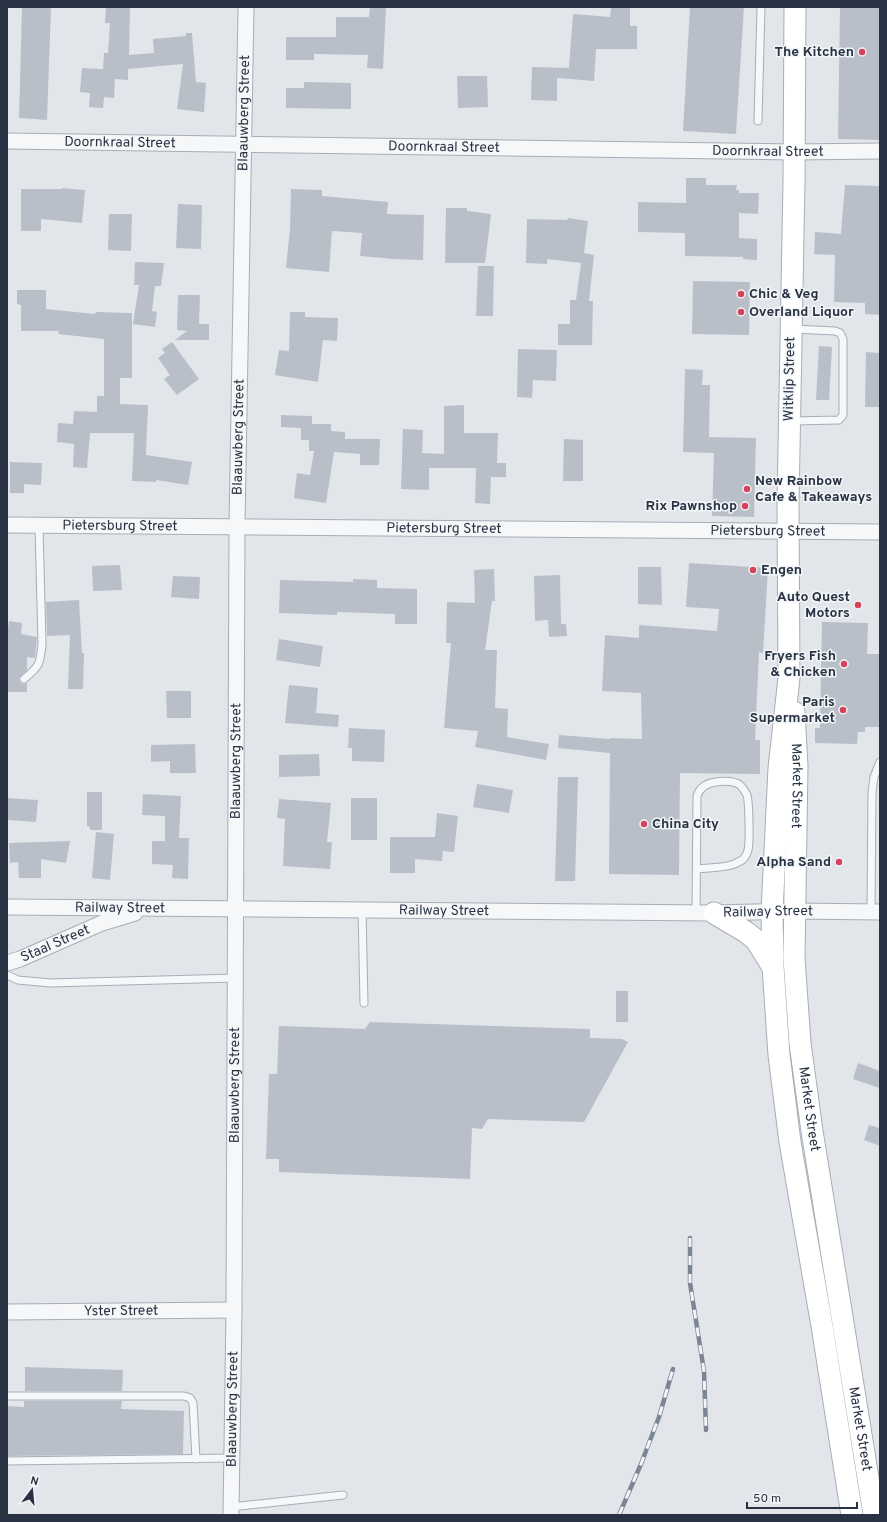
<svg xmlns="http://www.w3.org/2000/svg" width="887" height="1522" font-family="Overpass,sans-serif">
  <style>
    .building { fill: #b9bfc9 }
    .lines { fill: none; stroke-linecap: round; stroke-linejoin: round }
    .lane-casing { stroke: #a7adb6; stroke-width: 9 }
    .street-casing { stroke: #a7adb6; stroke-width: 17 }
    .secondary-casing { stroke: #a7adb6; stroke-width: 23 }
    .lane { stroke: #f5f7f9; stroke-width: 7 }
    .street { stroke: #f5f7f9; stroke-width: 15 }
    .secondary { stroke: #fff; stroke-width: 21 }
    .rail-casing { stroke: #7b8596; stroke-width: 4.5 }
    .rail { stroke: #f2f5f8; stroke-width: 3; stroke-dasharray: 9; stroke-linecap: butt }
    .poi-dot { fill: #d54259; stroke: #f2f5f8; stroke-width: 1.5 }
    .labels { text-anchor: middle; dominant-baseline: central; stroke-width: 3; stroke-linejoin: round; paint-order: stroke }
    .poi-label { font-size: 14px; font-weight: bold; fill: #293344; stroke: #f2f5f8; text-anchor: end }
    .street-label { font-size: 14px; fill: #293344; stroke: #f2f5f8 }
  </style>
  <rect width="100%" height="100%" fill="#e2e6eb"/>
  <g class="building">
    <polygon points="22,7 51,7 47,120 19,118"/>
    <polygon points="106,7 130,7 129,55 154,53 153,39 186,36 186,33 192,33 196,82 206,83 204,112 177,109 183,64 128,69 128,80 115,79 114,98 104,97 103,108 89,107 90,93 80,92 82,68 103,69 104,53 108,53 110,23 105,23"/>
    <polygon points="370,7 386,7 383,69 367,68 368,55 314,54 314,60 286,60 286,37 336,37 336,17 369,17"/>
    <polygon points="611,7 630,7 630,26 637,26 637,49 596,49 594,81 557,78 557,101 531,100 532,67 569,68 573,14 610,17"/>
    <polygon points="690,7 744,7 736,134 683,131"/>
    <polygon points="840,7 880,7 880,140 838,139"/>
    <polygon points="457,76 487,76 488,107 458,108"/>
    <polygon points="304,82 351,83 351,109 286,108 286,88 304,88"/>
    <polygon points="686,178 706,178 706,185 737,185 736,190 739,190 739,193 759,193 758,214 739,213 739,238 757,239 757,260 743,259 743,257 685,256 685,233 638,232 638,202 686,203"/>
    <polygon points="845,185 880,186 880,315 865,314 865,303 834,302 835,255 814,254 815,232 841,234"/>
    <polygon points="62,188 85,190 82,223 41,219 41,231 21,231 21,189 62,189"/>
    <polygon points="291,189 322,190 322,196 388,202 387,214 424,215 423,260 394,259 360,256 362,233 332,231 329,272 286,268 290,229"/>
    <polygon points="178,204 202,205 201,249 176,248"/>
    <polygon points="446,208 467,208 467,211 491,214 485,263 445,263"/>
    <polygon points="109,214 132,214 131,251 108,250"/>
    <polygon points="568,218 588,221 584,253 594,255 589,301 593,301 592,345 558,345 558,324 570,324 570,300 576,300 581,263 547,259 547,264 526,263 527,219 567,220"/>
    <polygon points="135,262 164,263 161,286 155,286 152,311 157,312 155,327 133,324 139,285 134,285"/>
    <polygon points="478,266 494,266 493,316 476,316"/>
    <polygon points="693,281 750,282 749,335 692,334"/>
    <polygon points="17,290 46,290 46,309 95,314 96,312 132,313 132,378 120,378 120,404 148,405 146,455 192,462 188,485 156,480 156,482 132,481 134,433 90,433 87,468 73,467 74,444 57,442 58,423 73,424 74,411 97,412 97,396 104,396 104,339 58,334 59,331 21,331 21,305 17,304"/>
    <polygon points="178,295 200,295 199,324 209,324 209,340 175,340 187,331 177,330"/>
    <polygon points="290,312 305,312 305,317 338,318 337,341 323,340 318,382 275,375 279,350 289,351"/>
    <polygon points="172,342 199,379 177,395 164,379 170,375 158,358 165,353 162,349"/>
    <polygon points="819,346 832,347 829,400 816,400"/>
    <polygon points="518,349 557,350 556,381 533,380 532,398 517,397"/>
    <polygon points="866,352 880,353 880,407 865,407"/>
    <polygon points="685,369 703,370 702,385 710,385 709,437 756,438 754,517 712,516 714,453 683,452"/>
    <polygon points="464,405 464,433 498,433 497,463 506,463 506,477 491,477 490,504 475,503 476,468 429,468 429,490 401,489 403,429 423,430 422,453 444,454 444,406"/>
    <polygon points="281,415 312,416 312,424 331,424 331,431 345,432 345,439 380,439 379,465 360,465 360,454 334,452 326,503 294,498 297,473 310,475 314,451 309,451 309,440 301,440 301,428 281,427"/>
    <polygon points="564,439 583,440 583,481 563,481"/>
    <polygon points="10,462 42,463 41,485 24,484 24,493 10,493"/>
    <polygon points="689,563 768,568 763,653 759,652 755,740 760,740 760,774 680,773 679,875 609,874 610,753 558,748 559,735 610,739 610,738 642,739 641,693 602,691 605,635 639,638 639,625 717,631 719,609 686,607"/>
    <polygon points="120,565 122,590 93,591 92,566"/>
    <polygon points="638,567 661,567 662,605 638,604"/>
    <polygon points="494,569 495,601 492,601 485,650 497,650 495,708 508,709 507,737 549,744 546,760 475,747 478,731 444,728 451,643 446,643 447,602 475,603 474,570"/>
    <polygon points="560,575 561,624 566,624 567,636 549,637 548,620 535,621 534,576"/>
    <polygon points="173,576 200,577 199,599 171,597"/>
    <polygon points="353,579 377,580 377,588 417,589 417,624 395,624 395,614 337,612 337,615 279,613 280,580 353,582"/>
    <polygon points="79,600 82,653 84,653 83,689 68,689 70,635 47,636 46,602"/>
    <polygon points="9,621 22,623 21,634 37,637 35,658 27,657 27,670 19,678 20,682 22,684 27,683 27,692 7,692 7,635"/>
    <polygon points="822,622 868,623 867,654 880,654 880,727 865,727 865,732 858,732 857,744 815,743 815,728 820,728"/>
    <polygon points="279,639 323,646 320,667 276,660"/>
    <polygon points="289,685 318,688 316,713 339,715 338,727 285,723"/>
    <polygon points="166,691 191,691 191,718 167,718"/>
    <polygon points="349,728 385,730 384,762 352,761 352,748 348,748"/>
    <polygon points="195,744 196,773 170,773 170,761 151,762 151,745"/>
    <polygon points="319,754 320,776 279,777 279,755"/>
    <polygon points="558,777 578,777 575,881 555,881"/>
    <polygon points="477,784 513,790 509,813 473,807"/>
    <polygon points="87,792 102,792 102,830 90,830 90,827 87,826"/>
    <polygon points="143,794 181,796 179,838 189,838 188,879 172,878 173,865 152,864 152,841 165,841 165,816 142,815"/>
    <polygon points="7,798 38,800 36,822 7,820"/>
    <rect x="351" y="798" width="26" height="42"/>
    <polygon points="279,799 331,803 327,842 332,842 330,869 283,866 285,819 277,818"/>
    <polygon points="437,813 458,816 454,852 443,851 442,861 415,859 415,873 390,873 390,837 435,837"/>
    <polygon points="96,832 114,834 110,880 92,878"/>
    <polygon points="70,841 66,863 41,859 41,878 19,878 18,862 10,863 9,843"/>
    <rect x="616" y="991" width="12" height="31"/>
    <polygon points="370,1022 590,1029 590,1038 622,1039 628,1042 584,1122 488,1119 482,1129 472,1128 470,1179 279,1172 279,1159 266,1159 269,1074 277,1074 279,1026 365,1029"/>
    <polygon points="858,1063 880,1071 880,1088 853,1079"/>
    <polygon points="869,1125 880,1128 880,1146 864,1140"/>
    <polygon points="25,1367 123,1370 122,1391 25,1391"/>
    <polygon points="24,1401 122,1401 121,1409 184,1411 183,1454 7,1456 7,1406 24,1407"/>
  </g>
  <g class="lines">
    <defs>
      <g id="lane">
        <polyline points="758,121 761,7"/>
        <polyline points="792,421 839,420 843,415 843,339 840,333 835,331 793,329"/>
        <path d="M24,679C40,666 40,664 42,644L39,526"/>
        <polyline points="362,910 364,1003"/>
        <polyline points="871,912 872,792 874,777 880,762"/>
        <path d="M696,913L697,796C700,787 707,783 716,782C723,781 733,780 740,785C742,787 745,791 747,795C749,802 750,842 748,850C747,854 745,858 742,860C729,869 711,867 697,869"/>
        <polyline points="7,975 18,980 50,983 235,978"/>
        <polyline points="7,1396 184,1396 190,1398 193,1403 196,1459"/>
        <polyline points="7,1461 232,1458"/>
        <polyline points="231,1507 343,1495"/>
      </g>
      <g id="street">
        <path id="s1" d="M7,141L794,152L880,151"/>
        <path id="s2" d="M7,525L880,532"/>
        <path id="s3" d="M7,907L714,913L795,911L880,912"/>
        <path id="s4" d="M7,963L20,959L102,923L135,913"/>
        <path id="s5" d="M7,1312L234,1310"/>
        <path id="s6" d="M231,1515L234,1310L237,526L246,7"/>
      </g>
      <g id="secondary">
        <polyline points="795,7 794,182 788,503 789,678 779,768 772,912 773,966 779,1055 790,1142 822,1326 852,1515"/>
        <path id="s7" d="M794,712L797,766L794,958L800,1043L812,1131L874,1515"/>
        <polyline points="714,913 746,932 756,940 772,966"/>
      </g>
    </defs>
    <use href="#lane" class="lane-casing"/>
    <use href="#street" class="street-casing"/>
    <use href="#secondary" class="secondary-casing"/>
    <use href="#lane" class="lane"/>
    <use href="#street" class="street"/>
    <use href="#secondary" class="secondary"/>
    <defs>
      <g id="rail">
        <polyline points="690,1238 690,1283 704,1371 706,1430"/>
        <polyline points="619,1515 641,1464 659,1417 673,1369"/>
      </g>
    </defs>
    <use href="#rail" class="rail-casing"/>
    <use href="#rail" class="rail"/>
  </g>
  <g class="poi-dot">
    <circle cx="862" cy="52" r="4"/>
    <circle cx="741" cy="294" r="4"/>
    <circle cx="741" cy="312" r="4"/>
    <circle cx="747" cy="489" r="4"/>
    <circle cx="745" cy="506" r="4"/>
    <circle cx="753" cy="570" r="4"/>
    <circle cx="858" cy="605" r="4"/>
    <circle cx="844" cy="664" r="4"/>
    <circle cx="843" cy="710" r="4"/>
    <circle cx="644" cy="824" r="4"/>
    <circle cx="839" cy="862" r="4"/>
  </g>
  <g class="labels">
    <g class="poi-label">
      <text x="854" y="52">The Kitchen</text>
      <text x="749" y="294" text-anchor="start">Chic &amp; Veg</text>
      <text x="749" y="312" text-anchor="start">Overland Liquor</text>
      <text x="755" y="481" text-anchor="start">New Rainbow<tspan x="755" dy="16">Cafe &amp; Takeaways</tspan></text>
      <text x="737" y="506">Rix Pawnshop</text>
      <text x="761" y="570" text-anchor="start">Engen</text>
      <text x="850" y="597">Auto Quest<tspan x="850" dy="16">Motors</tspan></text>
      <text x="836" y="656">Fryers Fish<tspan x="836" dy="16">&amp; Chicken</tspan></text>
      <text x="835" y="702">Paris<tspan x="835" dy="16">Supermarket</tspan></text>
      <text x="652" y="824" text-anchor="start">China City</text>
      <text x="831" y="862">Alpha Sand</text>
    </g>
    <g class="street-label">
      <text stroke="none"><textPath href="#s6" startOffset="1402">Blaauwberg Street</textPath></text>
      <text stroke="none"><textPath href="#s1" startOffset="113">Doornkraal Street</textPath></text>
      <text stroke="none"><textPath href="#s1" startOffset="437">Doornkraal Street</textPath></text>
      <text stroke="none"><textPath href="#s1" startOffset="761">Doornkraal Street</textPath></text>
      <text transform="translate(790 379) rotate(-89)">Witklip Street</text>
      <text stroke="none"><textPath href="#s6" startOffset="1078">Blaauwberg Street</textPath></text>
      <text stroke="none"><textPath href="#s2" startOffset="113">Pietersburg Street</textPath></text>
      <text stroke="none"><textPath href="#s2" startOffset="437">Pietersburg Street</textPath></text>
      <text stroke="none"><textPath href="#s2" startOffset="761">Pietersburg Street</textPath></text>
      <text stroke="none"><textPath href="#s6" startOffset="754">Blaauwberg Street</textPath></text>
      <text stroke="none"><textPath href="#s7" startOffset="74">Market Street</textPath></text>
      <text stroke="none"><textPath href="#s3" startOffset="113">Railway Street</textPath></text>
      <text stroke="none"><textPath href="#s3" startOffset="437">Railway Street</textPath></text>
      <text stroke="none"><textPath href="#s3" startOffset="761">Railway Street</textPath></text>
      <text stroke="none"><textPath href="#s4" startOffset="52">Staal Street</textPath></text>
      <text stroke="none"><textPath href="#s6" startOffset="430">Blaauwberg Street</textPath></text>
      <text stroke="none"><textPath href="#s7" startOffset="398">Market Street</textPath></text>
      <text stroke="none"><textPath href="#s5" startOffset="114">Yster Street</textPath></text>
      <text stroke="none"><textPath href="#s6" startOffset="106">Blaauwberg Street</textPath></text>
      <text stroke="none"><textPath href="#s7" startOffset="722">Market Street</textPath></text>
    </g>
  </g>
  <rect width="887" height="1522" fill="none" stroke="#293344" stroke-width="16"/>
  <g transform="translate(32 1490) rotate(16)" stroke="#f2f5f8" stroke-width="3" paint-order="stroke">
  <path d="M0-3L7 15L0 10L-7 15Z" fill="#293344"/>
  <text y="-6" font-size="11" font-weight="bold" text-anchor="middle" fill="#293344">N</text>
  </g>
  <path d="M747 1502v6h110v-6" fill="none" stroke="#293344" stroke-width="2"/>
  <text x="753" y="1502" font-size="12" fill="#293344" stroke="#f2f5f8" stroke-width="3" paint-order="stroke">50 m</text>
</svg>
